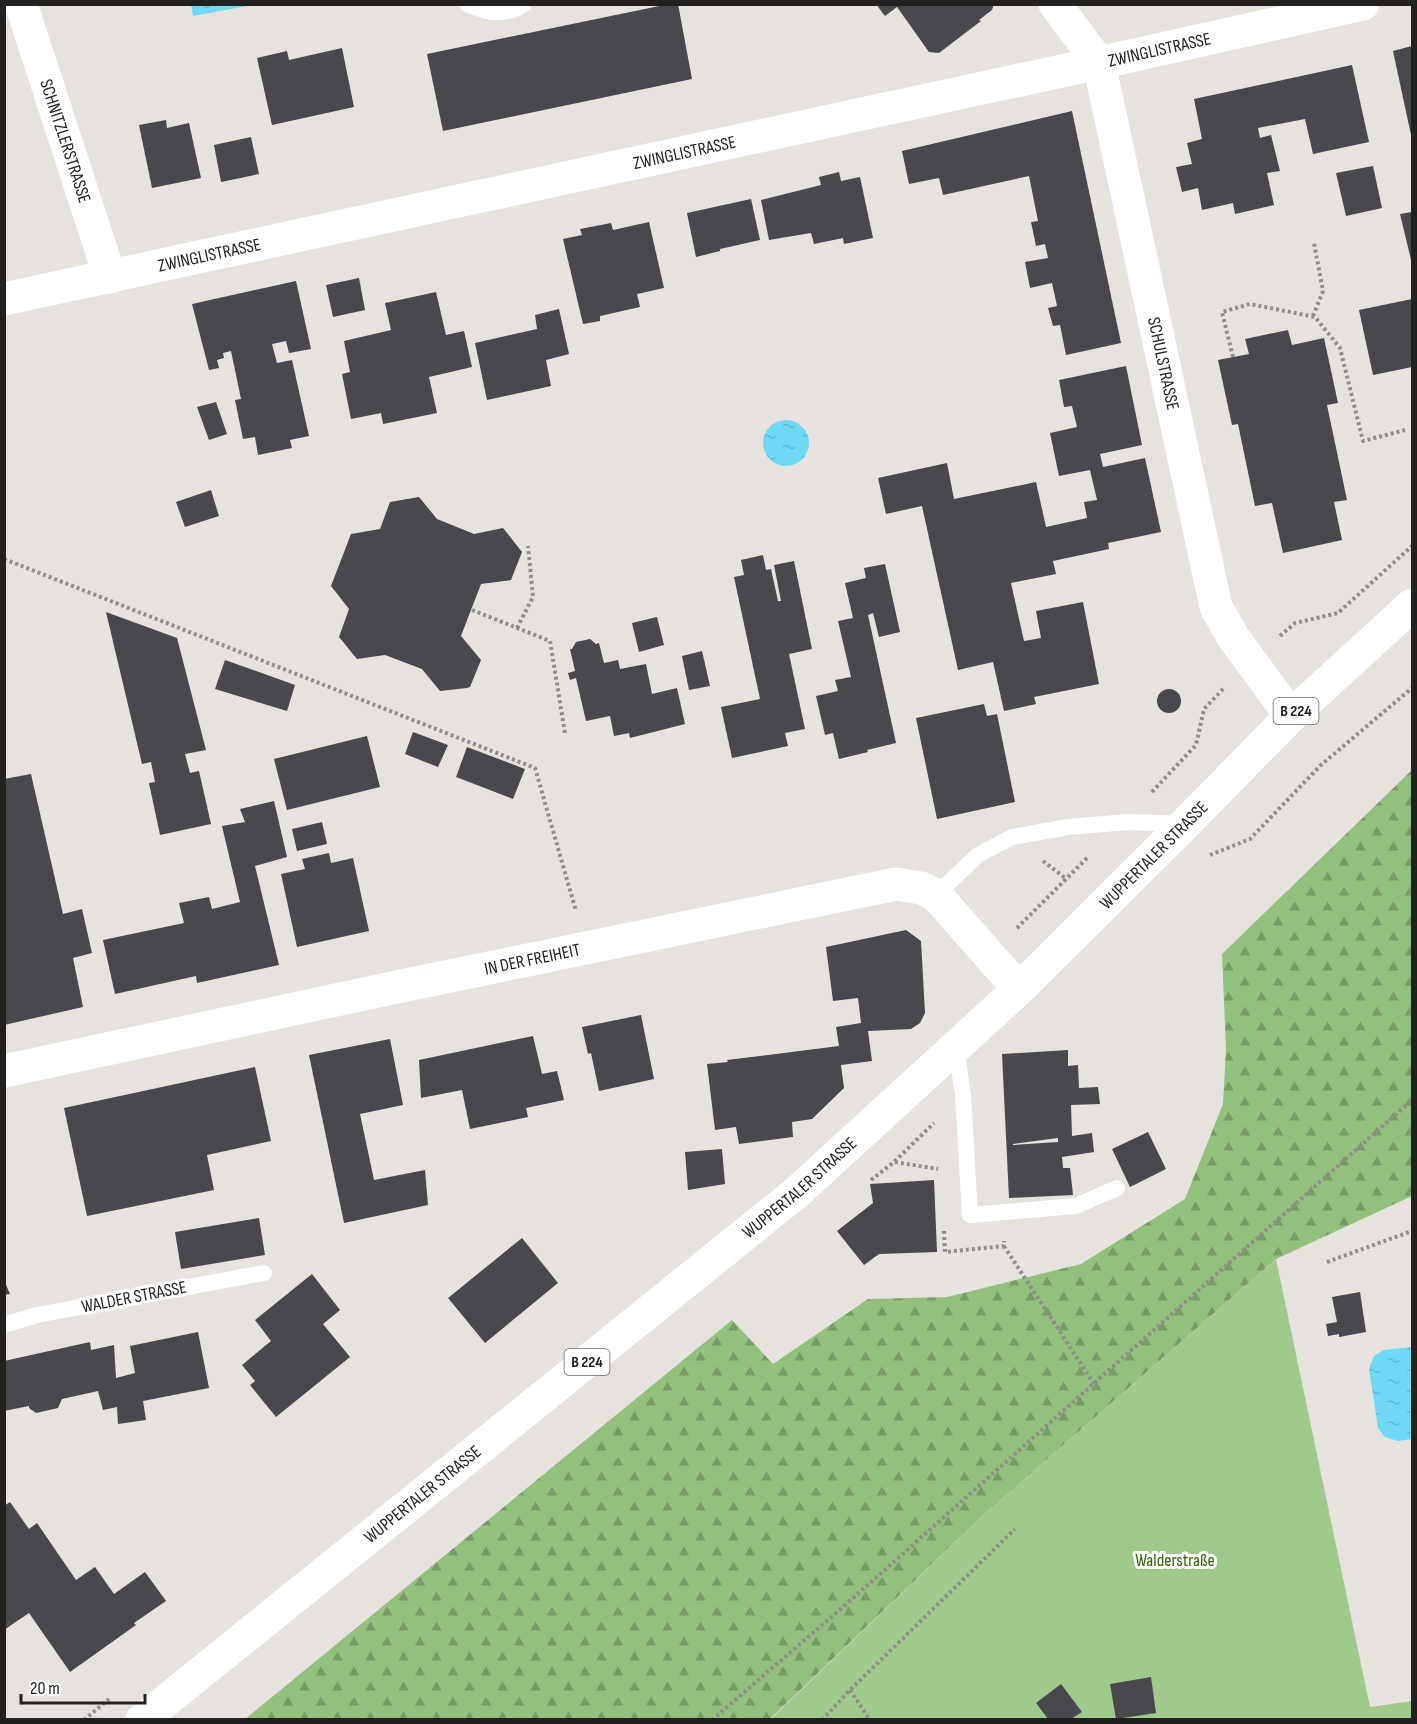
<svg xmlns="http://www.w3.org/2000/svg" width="1417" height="1724" font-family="'Sofia Sans Condensed',sans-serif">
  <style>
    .forest { fill: url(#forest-firs) }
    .green { fill: #a0c98c }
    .water { fill: url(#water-ripples) }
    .building { fill: #48484d; fill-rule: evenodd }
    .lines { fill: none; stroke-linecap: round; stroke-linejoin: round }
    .path { stroke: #908e8a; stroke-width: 4; stroke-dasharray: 3 3; stroke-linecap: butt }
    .service { stroke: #fff; stroke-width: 16 }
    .minor { stroke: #fff; stroke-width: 33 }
    .primary { stroke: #fff; stroke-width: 33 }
    .labels { text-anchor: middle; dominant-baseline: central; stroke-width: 6; stroke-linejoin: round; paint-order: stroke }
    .shield { fill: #fff; stroke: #646462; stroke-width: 1.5 }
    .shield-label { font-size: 16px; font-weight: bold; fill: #22211f }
    .street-label { font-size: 18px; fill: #22211f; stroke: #fff }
    .park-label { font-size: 18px; fill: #2e6500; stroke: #fff }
  </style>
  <defs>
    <pattern id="forest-firs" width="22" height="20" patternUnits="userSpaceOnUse" patternTransform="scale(1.5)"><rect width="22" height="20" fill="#92c07d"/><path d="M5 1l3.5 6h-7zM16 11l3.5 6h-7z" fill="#779c66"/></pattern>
    <pattern id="water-ripples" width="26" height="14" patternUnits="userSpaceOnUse" patternTransform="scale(1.5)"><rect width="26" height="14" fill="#6fd9f3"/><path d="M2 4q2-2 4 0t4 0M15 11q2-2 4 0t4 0" fill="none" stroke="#60bad0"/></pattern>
  </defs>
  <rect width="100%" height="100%" fill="#e6e3de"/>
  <polygon class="forest" points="1412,770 1412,1196 1276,1259 979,1519 770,1719 244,1720 732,1320 773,1364 868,1299 947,1297 1081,1264 1185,1199 1223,1104 1226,1049 1222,954"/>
  <polygon class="green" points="1276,1259 1370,1707 1412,1701 1412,1719 770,1720 979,1519"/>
  <g class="water">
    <polygon points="191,4 252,4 252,5 193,16"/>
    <circle cx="786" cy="443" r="23"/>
    <polygon points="1412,1347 1412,1439 1398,1441 1385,1437 1378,1428 1369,1369 1374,1356 1384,1350"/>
  </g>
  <g class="building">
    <polygon points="669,4 678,4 692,79 443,131 427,54"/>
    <polygon points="876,4 994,4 992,10 979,20 981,21 939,53 929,52 897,7 885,16"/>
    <polygon points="1412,46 1412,135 1411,135 1393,51"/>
    <polygon points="342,48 354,107 272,125 257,58 287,51 289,60"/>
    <polygon points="1352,65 1369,142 1313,154 1305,119 1258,128 1260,138 1271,135 1280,171 1267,173 1274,205 1235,214 1233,203 1202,210 1198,188 1182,192 1176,167 1192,164 1187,143 1202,139 1194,99"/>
    <polygon points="1072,111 1121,343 1066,355 1060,325 1053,326 1048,308 1057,306 1052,283 1030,288 1025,262 1048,258 1045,244 1036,246 1031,222 1038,221 1029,176 943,195 939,178 909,184 902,151"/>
    <polygon points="166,120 167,128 189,123 201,178 152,188 139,125"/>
    <polygon points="251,137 259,174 221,182 214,145"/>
    <polygon points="1373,166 1382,208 1346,216 1336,173"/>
    <polygon points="839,172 841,181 860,177 873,238 844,244 843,238 814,244 811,233 769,240 761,200 821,185 819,177"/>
    <polygon points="751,199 760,240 720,249 720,251 696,257 687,213"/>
    <polygon points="1412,212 1412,264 1400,214"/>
    <polygon points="649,222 664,288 637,294 640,307 600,316 600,321 583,324 563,239 582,235 580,229 611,223 613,230"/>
    <polygon points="359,278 365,310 333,317 326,285"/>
    <polygon points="296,281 311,349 289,353 286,341 272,344 277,363 292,360 309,436 290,440 292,448 258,455 255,437 243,439 235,400 241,399 231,351 223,353 224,358 217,360 219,368 209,370 192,304"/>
    <polygon points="436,292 446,335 464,331 472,367 429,377 437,413 383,424 381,413 351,419 342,374 350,372 344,341 391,330 385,303"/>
    <polygon points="1412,299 1412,367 1373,375 1359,310"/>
    <polygon points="559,309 569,354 546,360 551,386 487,400 475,343 537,329 535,315"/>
    <polygon points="1288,330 1292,345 1324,338 1338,403 1327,405 1347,500 1334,502 1342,540 1283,553 1272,503 1255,506 1238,424 1232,425 1218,360 1249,354 1245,339"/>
    <polygon points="1126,366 1142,445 1100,454 1103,467 1145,458 1161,532 1108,543 1109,549 1053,561 1056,574 1011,583 1024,641 1041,638 1036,611 1083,602 1099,684 1034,697 1036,704 1004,711 993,662 958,670 922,506 886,514 878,478 947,463 954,499 1036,482 1046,527 1087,518 1084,502 1097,500 1090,470 1059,476 1050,433 1077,427 1072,406 1064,407 1059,380"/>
    <polygon points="216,402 227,434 209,440 197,407"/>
    <polygon points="211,490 219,516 185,527 176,502"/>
    <polygon points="419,497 437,519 474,534 503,528 522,552 511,580 481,584 461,636 481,660 470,687 467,688 440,691 422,669 385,655 357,659 339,637 349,609 331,586 351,534 380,529 390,502"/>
    <polygon points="763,555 766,570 771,569 778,601 781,601 774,565 794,561 812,649 789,654 805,729 785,733 788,746 732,758 721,707 760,699 734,577 744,575 741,560"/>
    <polygon points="885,564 900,632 879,637 873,613 868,615 896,743 867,750 868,752 839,759 833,733 825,735 816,696 838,691 835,680 851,677 838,621 853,618 845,583 866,578 864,568"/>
    <polygon points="106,612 177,638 206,750 185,754 190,773 199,771 211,824 160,835 149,783 155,782 151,762 142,764"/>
    <polygon points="657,617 664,645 639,652 632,623"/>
    <polygon points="590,639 596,644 599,643 604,663 618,660 620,669 646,664 652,694 677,688 685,724 630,738 629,733 614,736 610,716 586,721 576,678 570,680 568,673 575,671 570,649 572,649 576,642"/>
    <polygon points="702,651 710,686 689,690 682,656"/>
    <polygon points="225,660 295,685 287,711 215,689"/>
    <circle cx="1169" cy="701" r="12"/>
    <polygon points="984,704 987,716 997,714 1015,802 937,819 916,718"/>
    <polygon points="413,732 448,745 438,767 405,754"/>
    <polygon points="367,736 380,787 287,810 274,759"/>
    <polygon points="467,747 525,769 513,799 456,777"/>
    <polygon points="31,774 63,914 82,909 92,953 73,958 83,1007 4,1025 4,779"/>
    <polygon points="274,801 287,857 255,866 279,965 197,983 196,976 115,994 103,940 184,923 179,903 209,897 212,909 240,902 222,826 245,822 240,809"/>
    <polygon points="322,822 327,844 297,851 292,829"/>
    <polygon points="329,853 331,863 353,858 369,931 297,947 281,874 305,869 302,859"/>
    <polygon points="906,930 921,941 925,1013 920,1023 911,1029 868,1031 872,1061 841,1065 844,1088 812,1119 792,1122 793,1137 739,1144 736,1127 715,1130 707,1064 728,1062 727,1060 839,1046 836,1027 861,1023 858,998 833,1001 826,947"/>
    <polygon points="641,1015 654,1079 599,1091 591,1053 588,1054 582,1027"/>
    <polygon points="533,1036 542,1074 557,1071 564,1100 526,1108 528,1117 470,1129 462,1090 421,1098 419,1060"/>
    <polygon points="390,1039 403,1105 360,1114 374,1180 425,1170 428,1205 344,1223 309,1055"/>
    <path d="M1068,1050V1066L1078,1065L1079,1088L1098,1087L1100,1104L1071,1105L1072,1136L1092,1133L1094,1152L1062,1157L1063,1168H1070L1073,1195L1009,1198L1002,1054ZM1058,1138V1142L1013,1145V1144Z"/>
    <polygon points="255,1067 271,1141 207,1155 214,1190 87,1216 64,1108"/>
    <polygon points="1148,1132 1166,1169 1130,1187 1112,1149"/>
    <polygon points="722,1149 725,1184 688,1190 685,1152"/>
    <polygon points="934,1180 937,1252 879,1254 864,1265 837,1231 873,1203 870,1184"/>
    <polygon points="259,1218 265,1255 181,1269 175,1232"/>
    <polygon points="522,1238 558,1283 485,1343 448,1298"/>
    <polygon points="312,1274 340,1310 323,1324 350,1357 276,1417 250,1385 255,1381 242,1365 271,1341 255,1320"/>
    <polygon points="4,1280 10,1294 4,1295"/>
    <polygon points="1360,1292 1366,1332 1339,1337 1339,1334 1328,1336 1326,1324 1337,1322 1332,1297"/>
    <polygon points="198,1332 209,1388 143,1401 146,1420 118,1424 117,1407 103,1410 98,1391 62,1399 58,1408 36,1413 29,1408 29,1406 4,1411 4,1361 90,1342 91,1350 114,1345 116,1378 135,1373 130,1346"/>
    <polygon points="10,1502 29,1529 37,1523 76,1580 95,1567 114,1594 145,1572 166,1601 134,1623 136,1625 70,1672 29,1613 4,1630 4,1506"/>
    <polygon points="1151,1677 1156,1713 1116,1719 1110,1684"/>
    <polygon points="1061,1684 1082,1712 1071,1719 1048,1719 1036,1703"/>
  </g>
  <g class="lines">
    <g class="path">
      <polyline points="1313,316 1323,291 1314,243"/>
      <polyline points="1233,357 1222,312 1250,304 1315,317 1340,348 1363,441 1405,430"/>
      <polyline points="4,559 535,768 576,911"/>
      <polyline points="472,610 550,641 565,733"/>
      <polyline points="517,628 533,597 528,546"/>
      <polyline points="1280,636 1295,623 1338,613 1412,546"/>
      <polyline points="1152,792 1196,745 1204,709 1224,688"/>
      <polyline points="1210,855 1250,839 1321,765 1412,688"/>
      <polyline points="1043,861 1065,878"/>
      <polyline points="1017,928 1088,857"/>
      <polyline points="895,1162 938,1169"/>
      <polyline points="871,1180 894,1162 934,1123"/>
      <polyline points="944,1231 945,1252 1004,1246 1004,1241"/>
      <polyline points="1004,1246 1094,1384"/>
      <polyline points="1327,1262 1412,1231"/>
      <polyline points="850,1690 870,1720"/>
      <polyline points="84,1720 109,1699"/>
      <polyline points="712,1720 843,1607 1412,1100"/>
      <polyline points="822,1720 850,1690 1015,1529"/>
    </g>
    <g class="service">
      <path d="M467,4C486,13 506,17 524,4"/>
      <polyline points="936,895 978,855 1012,837 1068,827 1127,822 1184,824"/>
      <polyline points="956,1046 963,1095 970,1215 1076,1206 1117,1188"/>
      <polyline points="4,1325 37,1315 264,1273"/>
    </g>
    <g class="minor">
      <path id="s1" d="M21,4L110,277"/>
      <path id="s2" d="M1055,4L1099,63L1216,607L1233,637L1291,716"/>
      <path id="s3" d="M4,299L1099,63L1363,4"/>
      <path id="s4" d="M4,1071L392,988L896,884L921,888L936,895L1019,989"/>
    </g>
    <path class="primary" id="s5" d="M142,1720L796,1193L1019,989L1185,824L1291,716L1412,605"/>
  </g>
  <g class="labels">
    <g class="shield">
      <rect x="1273.5" y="698" width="45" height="26" rx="4.5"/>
      <rect x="564.5" y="1349" width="45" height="26" rx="4.5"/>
    </g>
    <g class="shield-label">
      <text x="1296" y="711">B 224</text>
      <text x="587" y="1362">B 224</text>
    </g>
    <g class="street-label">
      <text stroke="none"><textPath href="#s3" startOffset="1182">ZWINGLISTRASSE</textPath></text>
      <text stroke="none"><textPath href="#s1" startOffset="144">SCHNITZLERSTRASSE</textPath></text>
      <text stroke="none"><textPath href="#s3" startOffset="696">ZWINGLISTRASSE</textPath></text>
      <text stroke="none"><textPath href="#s3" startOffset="210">ZWINGLISTRASSE</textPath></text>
      <text stroke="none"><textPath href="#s2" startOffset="381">SCHULSTRASSE</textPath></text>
      <text stroke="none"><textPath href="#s5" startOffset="1332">WUPPERTALER STRASSE</textPath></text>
      <text stroke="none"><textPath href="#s4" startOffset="540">IN DER FREIHEIT</textPath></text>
      <text stroke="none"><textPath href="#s5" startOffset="846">WUPPERTALER STRASSE</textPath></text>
      <text transform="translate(134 1297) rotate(-11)">WALDER STRASSE</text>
      <text stroke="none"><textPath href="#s5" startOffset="360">WUPPERTALER STRASSE</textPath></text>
    </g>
    <g class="park-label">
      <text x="1175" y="1560">Walderstraße</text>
    </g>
  </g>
  <rect width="1417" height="1724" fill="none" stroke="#22211f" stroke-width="12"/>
  <path d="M21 1694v9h124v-9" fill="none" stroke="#22211f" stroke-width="3"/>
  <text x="30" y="1694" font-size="18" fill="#22211f" stroke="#ffffff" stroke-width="4.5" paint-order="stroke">20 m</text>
</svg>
